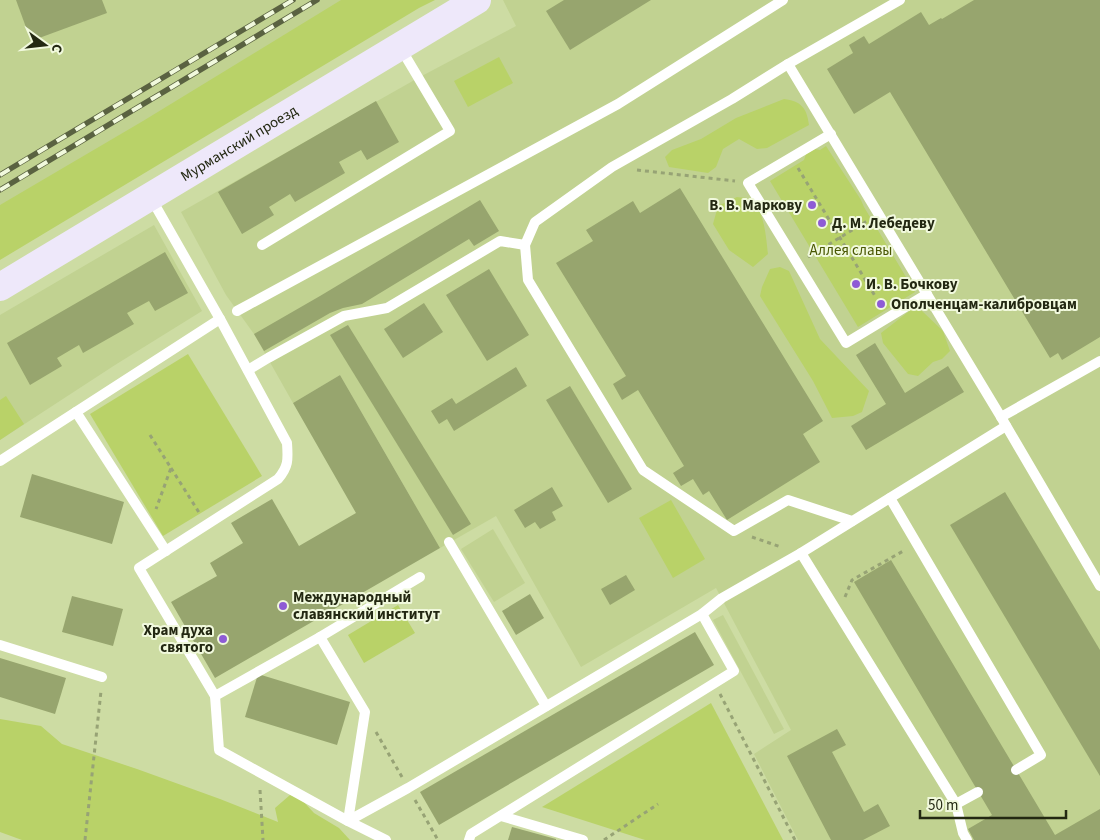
<svg xmlns="http://www.w3.org/2000/svg" width="1100" height="840" font-family="'Source Sans 3',sans-serif">
  <style>
    .built { fill: #c1d291 }
    .green { fill: #b9d268 }
    .building { fill: #97a56e }
    .lines { fill: none; stroke-linecap: round; stroke-linejoin: round }
    .path { stroke: #97a375; stroke-width: 3; stroke-dasharray: 4 4; stroke-linecap: butt }
    .lane { stroke: #fff; stroke-width: 10 }
    .secondary { stroke: #eee8fa; stroke-width: 28 }
    .rail-casing { stroke: #5a6241; stroke-width: 5.5 }
    .rail { stroke: #f1f9dd; stroke-width: 4; stroke-dasharray: 11; stroke-linecap: butt }
    .poi-dot { fill: #8e5cd5; stroke: #f1f9dd; stroke-width: 2 }
    .labels { text-anchor: middle; dominant-baseline: central; stroke-width: 4; stroke-linejoin: round; paint-order: stroke }
    .street-label { font-size: 15px; fill: #232812; stroke: #f1f9dd }
    .poi-label { font-size: 15px; font-weight: bold; fill: #232812; stroke: #f1f9dd; text-anchor: start }
    .park-label { font-size: 15px; fill: #495702; stroke: #f1f9dd }
  </style>
  <rect width="100%" height="100%" fill="#cddca3"/>
  <g class="built">
    <polygon points="0,0 393,0 0,226"/>
    <polygon points="503,0 1100,0 1100,840 798,840 754,754 791,730 716,588 581,667 496,516 440,548 340,375 293,403 254,334 226,295 181,212 418,78 516,26"/>
    <polygon points="154,225 202,311 115,365 0,440 0,315"/>
    <polygon points="493,529 525,583 494,602 461,549"/>
    <polygon points="723,615 784,729 774,734 713,620"/>
  </g>
  <g class="green">
    <polygon points="341,0 435,0 419,8 0,260 0,205 143,121"/>
    <polygon points="499,57 513,83 468,107 454,81"/>
    <path d="M784,99C801,101 807,108 809,125L767,148L757,149L739,139L723,149L716,167L708,173L669,167L665,157L672,150L701,139L736,118Z"/>
    <polygon points="826,146 861,200 864,207 915,292 858,327 770,181 804,160 806,154 815,149 820,150"/>
    <path d="M737,197C741,198 746,197 749,199C765,209 766,238 768,254L753,267L729,250L713,224L718,206Z"/>
    <polygon points="780,267 789,271 820,339 869,391 862,412 853,416 832,418 813,381 760,296 762,287 770,269"/>
    <polygon points="912,309 922,311 943,331 950,351 942,359 933,362 918,376 908,374 883,343 881,333"/>
    <polygon points="188,354 262,476 163,536 90,414"/>
    <polygon points="6,396 24,424 0,440 0,400"/>
    <polygon points="671,500 705,559 673,578 639,518"/>
    <polygon points="398,605 415,633 364,663 348,635"/>
    <polygon points="711,703 783,840 645,840 542,807"/>
    <polygon points="0,719 41,726 62,744 137,769 220,799 278,822 275,808 290,795 300,798 314,813 339,828 350,840 22,840 0,832"/>
  </g>
  <g class="building">
    <polygon points="16,0 102,0 107,13 31,41"/>
    <polygon points="564,0 651,0 570,50 546,11"/>
    <polygon points="974,0 1100,0 1100,337 1062,360 1058,353 1050,358 890,92 854,114 827,69 853,53 849,45 864,36 869,44 921,12 929,25 941,18 942,19"/>
    <polygon points="376,101 399,142 367,160 361,150 339,162 345,173 295,202 290,194 269,207 274,215 242,234 218,192"/>
    <polygon points="680,188 823,421 803,434 820,462 727,520 709,491 703,495 693,479 681,486 673,473 684,466 638,390 622,400 613,384 626,376 556,263 593,241 586,230 633,201 640,213"/>
    <polygon points="480,200 499,231 474,246 469,239 362,304 343,308 330,313 264,351 254,334 320,296"/>
    <polygon points="165,252 188,293 155,311 149,301 127,313 134,324 83,353 79,345 57,358 62,366 30,385 7,343"/>
    <polygon points="489,269 529,335 487,361 446,295"/>
    <polygon points="424,303 443,332 403,358 384,329"/>
    <polygon points="348,325 471,524 453,535 330,335"/>
    <polygon points="875,343 905,393 948,366 964,392 866,450 851,426 886,404 856,355"/>
    <polygon points="516,367 527,386 454,431 447,419 439,424 431,411 452,398 456,404"/>
    <polygon points="340,375 440,548 215,678 171,602 217,576 210,563 243,543 231,523 272,499 299,546 356,513 293,403"/>
    <polygon points="570,386 632,489 608,503 546,400"/>
    <polygon points="32,474 124,502 112,544 20,517"/>
    <polygon points="552,487 563,506 552,512 556,520 540,529 535,522 525,528 514,510"/>
    <polygon points="1005,492 1100,650 1100,776 950,525"/>
    <polygon points="891,560 1055,835 1100,809 1100,840 974,840 968,829 992,815 854,582"/>
    <polygon points="626,575 635,590 610,605 601,589"/>
    <polygon points="530,594 544,618 516,635 502,611"/>
    <polygon points="72,596 123,609 113,646 62,632"/>
    <polygon points="695,632 714,665 439,825 420,792"/>
    <polygon points="0,658 66,678 55,714 0,697"/>
    <polygon points="258,674 350,702 337,745 245,717"/>
    <polygon points="837,729 846,745 832,752 864,812 878,804 890,826 863,840 831,840 787,756"/>
    <polygon points="512,827 556,839 556,840 508,840"/>
  </g>
  <g class="lines">
    <g class="path">
      <polyline points="798,168 875,296"/>
      <polyline points="637,170 735,181"/>
      <polyline points="808,257 867,221"/>
      <polyline points="150,435 171,468 156,509"/>
      <polyline points="171,468 200,514"/>
      <polyline points="752,537 781,547"/>
      <polyline points="845,597 852,580 905,550"/>
      <polyline points="720,694 795,840"/>
      <polyline points="376,732 402,777"/>
      <polyline points="260,790 263,840"/>
      <polyline points="415,800 438,840"/>
      <polyline points="85,840 101,691"/>
      <polyline points="604,840 658,804"/>
    </g>
    <g class="lane">
      <polyline points="788,64 1001,417 1100,586"/>
      <polyline points="831,134 748,183 846,343 927,294"/>
      <path d="M151,198L220,319L287,443C288,459 289,466 278,479L139,568L215,696L219,750L348,821L386,840"/>
      <polyline points="262,245 450,131 400,47"/>
      <polyline points="237,311 618,104 783,0"/>
      <polyline points="248,370 268,358 344,316 387,308 500,241 525,245"/>
      <polyline points="76,412 166,551"/>
      <polyline points="1001,417 1100,361"/>
      <polyline points="0,461 220,319"/>
      <polyline points="890,498 1041,755 1016,770"/>
      <polyline points="852,521 788,500 734,531 643,470 528,280 525,245 535,222 612,167 732,99 788,64 900,0"/>
      <polyline points="449,542 546,706"/>
      <polyline points="320,637 420,577"/>
      <polyline points="0,645 102,677"/>
      <polyline points="215,696 320,637 365,712 348,821 408,788 702,614 722,598 801,553"/>
      <polyline points="956,804 978,792"/>
      <polyline points="501,816 583,840"/>
      <polyline points="469,840 471,834 734,671 702,614"/>
      <polyline points="967,840 963,833 956,804 801,553 1006,426"/>
    </g>
    <path class="secondary" id="s1" d="M0,287L477,0"/>
    <defs>
      <g id="rail">
        <polyline points="0,175 293,0"/>
        <polyline points="0,190 317,0"/>
      </g>
    </defs>
    <use href="#rail" class="rail-casing"/>
    <use href="#rail" class="rail"/>
  </g>
  <g class="poi-dot">
    <circle cx="812" cy="205" r="5"/>
    <circle cx="822" cy="223" r="5"/>
    <circle cx="856" cy="284" r="5"/>
    <circle cx="881" cy="304" r="5"/>
    <circle cx="283" cy="606" r="5"/>
    <circle cx="223" cy="639" r="5"/>
  </g>
  <g class="labels">
    <g class="street-label">
      <text stroke="none"><textPath href="#s1" startOffset="279">Мурманский проезд</textPath></text>
    </g>
    <g class="poi-label">
      <text x="802" y="205" text-anchor="end">В. В. Маркову</text>
      <text x="832" y="223">Д. М. Лебедеву</text>
      <text x="866" y="284">И. В. Бочкову</text>
      <text x="891" y="304">Ополченцам-калибровцам</text>
      <text x="293" y="597">Международный<tspan x="293" dy="17">славянский институт</tspan></text>
      <text x="213" y="630" text-anchor="end">Храм духа<tspan x="213" dy="17">святого</tspan></text>
    </g>
    <g class="park-label">
      <text x="851" y="250">Аллея славы</text>
    </g>
  </g>
  <g transform="translate(45 45) rotate(105)" stroke="#f1f9dd" stroke-width="4" paint-order="stroke">
  <path d="M0-4L9 19L0 12L-9 19Z" fill="#232812"/>
  <text y="-8" font-size="14" font-weight="bold" text-anchor="middle" fill="#232812">С</text>
  </g>
  <path d="M920 810v8h146v-8" fill="none" stroke="#232812" stroke-width="2.5"/>
  <text x="928" y="810" font-size="15" fill="#232812" stroke="#f1f9dd" stroke-width="4" paint-order="stroke">50 m</text>
</svg>
